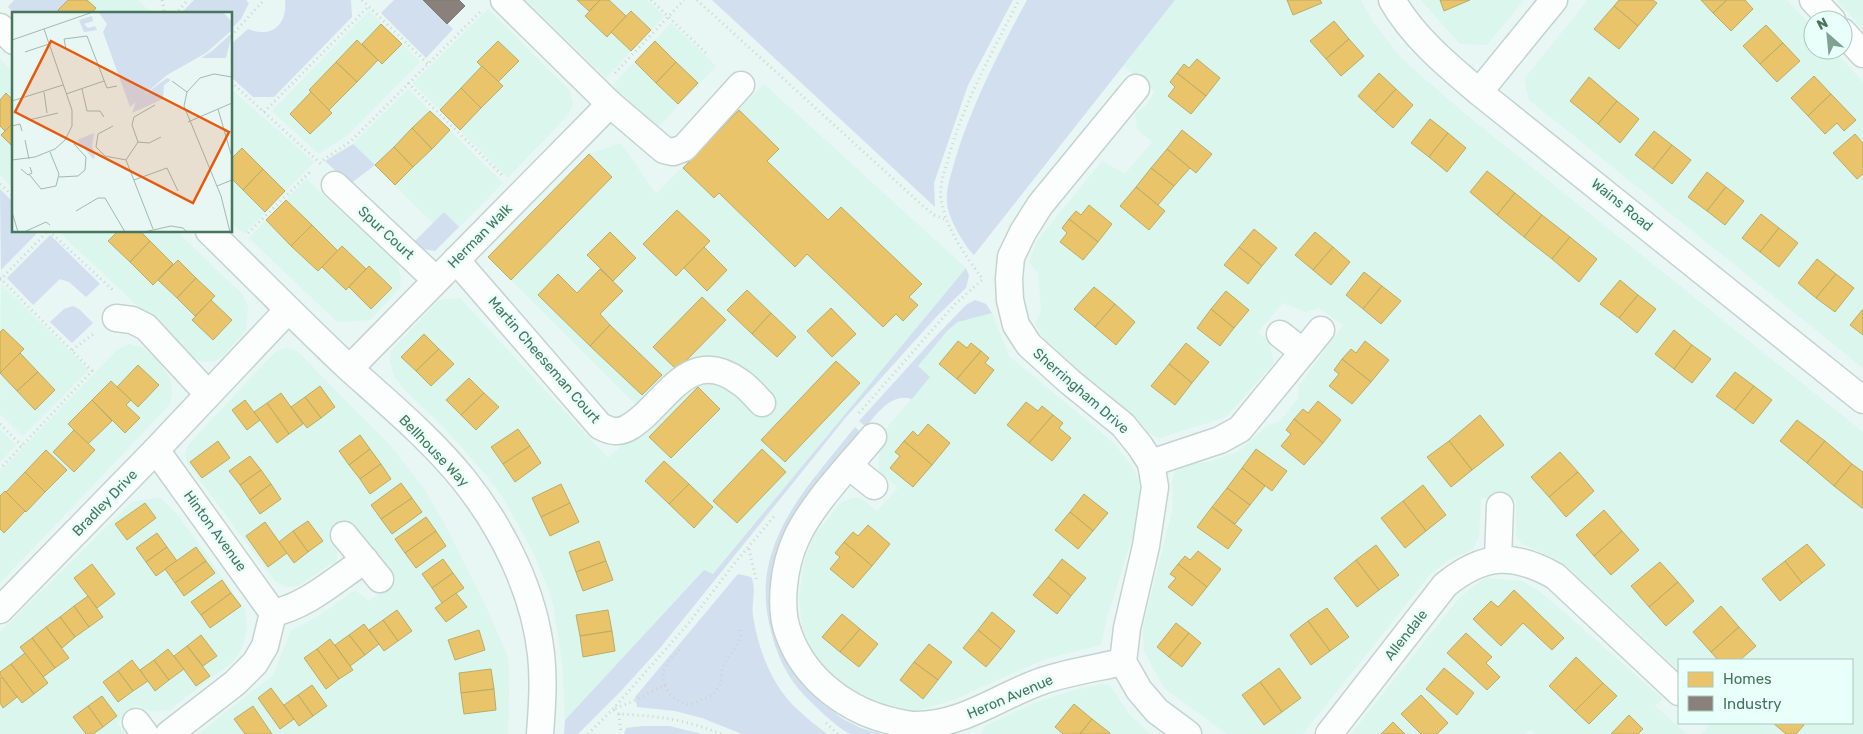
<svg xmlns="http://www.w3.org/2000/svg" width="1863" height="734" font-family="Rubik,sans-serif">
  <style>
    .residential { fill: #dbf6ed }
    .green { fill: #d2dfef }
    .homes { fill: #e9c46a; stroke: #b9ac66 }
    .industry { fill: #8a817c; stroke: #767d73 }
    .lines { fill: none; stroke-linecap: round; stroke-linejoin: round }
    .street-casing { stroke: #c3d4ce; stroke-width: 29 }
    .path { stroke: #c9d7d0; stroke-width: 3; stroke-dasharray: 1 4; stroke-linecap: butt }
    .street { stroke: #fcfefd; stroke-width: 26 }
    .labels { text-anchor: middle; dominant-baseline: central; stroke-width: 5; stroke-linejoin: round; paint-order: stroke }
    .street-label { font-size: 14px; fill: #48755d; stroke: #e9fff9 }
    .inset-road { fill: none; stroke: #9ebbae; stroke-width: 1 }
    .view { fill: #e8590c; fill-opacity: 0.15; stroke: #e8590c; stroke-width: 2.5 }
    .inset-edge { fill: none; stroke: #48755d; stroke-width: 2.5 }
  </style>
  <rect width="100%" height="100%" fill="#e8f7f3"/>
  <g class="residential">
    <polygon points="68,0 138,0 152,14 55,14"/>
    <polygon points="526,0 647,0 664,16 606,78"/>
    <polygon points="1175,0 1361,0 1372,20 1401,58 1464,113 1863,432 1863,734 1701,734 1711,723 1852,723 1852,660 1679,660 1679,671 1561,561 1522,544 1516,536 1516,499 1481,498 1479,537 1473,549 1447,561 1428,577 1303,734 1227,734 1164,688 1144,651 1143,626 1173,508 1172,482 1175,471 1186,464 1209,462 1239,451 1268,425 1280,421 1299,397 1298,387 1343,325 1319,308 1306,312 1283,303 1258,332 1269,342 1274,363 1226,417 1160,438 1147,433 1044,339 1035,324 1041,311 1038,273 1029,263 1036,242 1102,161 1125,174 1152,142 1137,129 1135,113 1146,105 1155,91 1123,66"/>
    <polygon points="1421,0 1524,0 1487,45 1460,44"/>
    <polygon points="1588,0 1787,0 1813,28 1813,50 1833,50 1863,82 1863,368 1529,100 1524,79"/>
    <polygon points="1836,0 1863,0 1863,30"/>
    <polygon points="488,9 570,91 573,104 568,115 508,178 413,83"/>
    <polygon points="369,11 420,62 348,135 319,154 272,111"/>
    <polygon points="671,23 716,66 657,128 612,86"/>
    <polygon points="0,59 14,73 14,189 0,175"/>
    <polygon points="764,84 966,268 713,574 704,570 565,720 563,670 554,609 551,596 534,554 505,501 487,476 446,430 402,387 394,376 390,361 391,351 439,300 460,298 608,458 650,419 488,257 589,154 621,143 656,194"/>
    <polygon points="231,89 314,162 244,234 231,222"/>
    <polygon points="408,89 503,183 459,227 444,212 433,223 353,144"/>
    <polygon points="306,179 397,264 401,278 400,288 370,320 337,322 249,238"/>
    <polygon points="58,231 176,231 242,294 248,306 246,330 223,356 215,361 203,362 192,357"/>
    <polygon points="1,284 89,370 23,436 0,414"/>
    <polygon points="992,313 1009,356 1115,444 1130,464 1139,480 1141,500 1135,528 1107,618 1101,645 1045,659 953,700 916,711 886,704 857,692 833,675 814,654 802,627 799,599 804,562 813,537 840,503 852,498 861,498 877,511 898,488 878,470 881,434 930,377 918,366 948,330 958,322"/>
    <polygon points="129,344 142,347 158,361 170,378 172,392 170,404 0,583 0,472 117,350"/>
    <polygon points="285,348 296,350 389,444 423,487 444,523 487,609 508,657 509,691 508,734 198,734 273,675 291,630 317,617 355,590 369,601 393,583 352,524 334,536 339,546 335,569 331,564 298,586 287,587 275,581 187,463 185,453 189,444 275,352"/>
    <polygon points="0,429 16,445 0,462"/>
    <polygon points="159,497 178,515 245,610 247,629 242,648 234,661 169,710 151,712 136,705 117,723 126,734 0,734 0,632 132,502"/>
    <polygon points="1485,578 1523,581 1542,593 1663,699 1655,706 1687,734 1536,734 1530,729 1525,734 1351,734 1460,597"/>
    <polygon points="1101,684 1110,685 1129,714 1150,734 981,734 985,726 1034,703 1071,691"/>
  </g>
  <g class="green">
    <polygon points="14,0 68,0 55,14 15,14 8,7"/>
    <polygon points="194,0 246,0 249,3 241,19 231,29 231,14 180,14"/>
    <path d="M285,0H351L352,17L274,97H253L231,77V44L248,29C271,39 288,25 285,0Z"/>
    <polygon points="394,0 423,0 453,29 426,58 381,13"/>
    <polygon points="712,0 1013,0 968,85 934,183 935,207"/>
    <path d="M1027,0H1175L974,255C965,247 950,220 948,209C944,193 951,175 955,160C972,104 999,52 1027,0Z"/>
    <polygon points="353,144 375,165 350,184 325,161"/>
    <polygon points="0,189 14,203 14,231 39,231 1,270"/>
    <polygon points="444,212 459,227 435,251 423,249 413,243"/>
    <polygon points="50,235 100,284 86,297 69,282 60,279 33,305 7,278"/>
    <polygon points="966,268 969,276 966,288 937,316 847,416 660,648 621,691 578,734 564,734 565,720 704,570 713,574"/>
    <path d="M975,300L986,304L992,313L958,322L948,330L918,366L930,377L912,399C892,392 876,414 866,427L859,421L937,335L966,305Z"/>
    <polygon points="73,306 79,309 93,323 72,343 50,322 64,309"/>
    <path d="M855,427L862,433L790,528L787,658L803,685L824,705L843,719L861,728L881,734C872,734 859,734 851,734C840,731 813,704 804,695C788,678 778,658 772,635C746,547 805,490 855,427Z"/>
    <path d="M738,574L751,577C757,588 751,604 753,616C758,649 772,686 797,709C806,718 817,726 827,734H742L702,718L675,711L637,707L635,697Z"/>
    <polygon points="643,726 669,726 702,734 624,734 626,728"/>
  </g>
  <g class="homes">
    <polygon points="68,0 87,0 96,8 91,14 61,14 58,10"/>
    <polygon points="577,0 600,0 589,11"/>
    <polygon points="600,0 609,0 626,16 607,37 585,16"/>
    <polygon points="1287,0 1320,0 1322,3 1293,15"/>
    <polygon points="1440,0 1470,0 1444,11"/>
    <polygon points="1619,0 1653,0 1657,3 1638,26 1614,6"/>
    <polygon points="1701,0 1727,0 1713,13"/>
    <polygon points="1727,0 1745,0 1753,9 1731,31 1713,13"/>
    <polygon points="1614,6 1638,26 1619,49 1594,29"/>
    <polygon points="631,11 651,30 631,51 611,32"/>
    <polygon points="1334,21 1349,39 1326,59 1310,41"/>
    <polygon points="381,24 402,44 382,64 362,44"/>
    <polygon points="1766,25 1783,43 1760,64 1743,46"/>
    <polygon points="1349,39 1364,56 1341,76 1326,59"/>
    <polygon points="357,40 378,60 357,82 336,62"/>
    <polygon points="498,41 519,61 498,82 477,62"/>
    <polygon points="655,41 676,62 656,83 635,62"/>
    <polygon points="1783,43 1800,61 1777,82 1760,64"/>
    <polygon points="1197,59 1220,78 1206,96 1177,73 1184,64 1189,68"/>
    <polygon points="336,62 357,82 329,110 309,90"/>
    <polygon points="676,62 698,83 678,104 656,83"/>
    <polygon points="482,66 503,86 481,108 461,88"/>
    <polygon points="1177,73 1206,96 1191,114 1168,96 1175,87 1170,82"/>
    <polygon points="1379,73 1396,89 1375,112 1358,96"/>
    <polygon points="1814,76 1831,94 1808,116 1791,98"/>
    <polygon points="1589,77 1617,101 1598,124 1570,101"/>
    <polygon points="461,88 481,108 460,130 440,110"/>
    <polygon points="1396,89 1413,105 1393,128 1375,112"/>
    <polygon points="311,92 332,113 310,134 290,114"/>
    <polygon points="6,93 14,101 14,122 5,131 0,126 0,100"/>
    <polygon points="1831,94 1856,120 1844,131 1837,123 1825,134 1808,116"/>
    <polygon points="1617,101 1639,119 1620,143 1598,124"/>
    <polygon points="739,110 779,149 767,161 828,220 841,207 922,284 909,297 918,305 903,321 896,314 883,327 807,254 795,267 719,193 714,198 683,168"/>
    <polygon points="430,111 450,130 432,149 412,128"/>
    <polygon points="1430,119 1448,133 1429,157 1411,143"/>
    <polygon points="14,122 14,148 1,135"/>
    <polygon points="412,128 432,149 413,167 394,147"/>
    <polygon points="1182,130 1212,154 1196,173 1167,149"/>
    <polygon points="1654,131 1672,145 1653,169 1635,155"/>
    <polygon points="1448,133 1466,148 1447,172 1429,157"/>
    <polygon points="1855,134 1863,143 1863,174 1857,179 1833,153"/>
    <polygon points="1672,145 1691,160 1672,184 1653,169"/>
    <polygon points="394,147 413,167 395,185 375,165"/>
    <polygon points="242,148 263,169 243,190 231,178 231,159"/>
    <polygon points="1167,149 1190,168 1174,186 1151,168"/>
    <polygon points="589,154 612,177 511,280 488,257"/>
    <polygon points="1151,168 1174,186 1158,205 1136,187"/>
    <polygon points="263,169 285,191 265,212 243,190"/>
    <polygon points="1487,171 1515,193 1497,215 1470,192"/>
    <polygon points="1707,172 1726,187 1707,211 1688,197"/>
    <polygon points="1136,187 1165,211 1149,230 1120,206"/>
    <polygon points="1726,187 1744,201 1725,225 1707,211"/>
    <polygon points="1515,193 1542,215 1524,237 1497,215"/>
    <polygon points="286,200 312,225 291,246 266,220"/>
    <polygon points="1089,205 1112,224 1098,242 1069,219 1076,211 1081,215"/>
    <polygon points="677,210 710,241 676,276 643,244"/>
    <polygon points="1761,214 1779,228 1760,252 1742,238"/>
    <polygon points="1542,215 1570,237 1552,259 1524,237"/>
    <polygon points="1069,219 1098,242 1083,260 1060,242 1067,233 1062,228"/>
    <polygon points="312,225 338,251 318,271 291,246"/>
    <polygon points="1779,228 1798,243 1779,267 1760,252"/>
    <polygon points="1254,229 1277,248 1262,266 1239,247"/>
    <polygon points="118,231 140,231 150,241 130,262 108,241"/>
    <polygon points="610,232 636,258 613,281 587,255"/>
    <polygon points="1315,232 1333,247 1313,270 1295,255"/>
    <polygon points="1570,237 1597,259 1579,282 1552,259"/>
    <polygon points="150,241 173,264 153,285 130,262"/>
    <polygon points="342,246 366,269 346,290 322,267"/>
    <polygon points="704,247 727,270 707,291 684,268"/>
    <polygon points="1239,247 1262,266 1248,284 1224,265"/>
    <polygon points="1333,247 1350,262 1331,285 1313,270"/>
    <polygon points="1817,259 1836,274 1816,298 1798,283"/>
    <polygon points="178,260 196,278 177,298 158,280"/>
    <polygon points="369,266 392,288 371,309 349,287"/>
    <polygon points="600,269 623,291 600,314 610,325 590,346 538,295 558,274 577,293"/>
    <polygon points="1364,272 1382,286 1363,309 1346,295"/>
    <polygon points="1836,274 1854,288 1835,312 1816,298"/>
    <polygon points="196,278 215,296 195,316 177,298"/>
    <polygon points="1620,280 1638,295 1619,318 1600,304"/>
    <polygon points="1382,286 1401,301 1381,324 1363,309"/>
    <polygon points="1094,287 1115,304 1095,327 1074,309"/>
    <polygon points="747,290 771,313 752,334 727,310"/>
    <polygon points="1226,291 1249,310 1234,328 1211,309"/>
    <polygon points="1638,295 1656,309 1637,333 1619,318"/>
    <polygon points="702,297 726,320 677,370 653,347"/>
    <polygon points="211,300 232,320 213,340 192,320"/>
    <polygon points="1115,304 1135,322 1116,345 1095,327"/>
    <polygon points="831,308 856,334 832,357 807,331"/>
    <polygon points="1211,309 1234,328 1220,346 1197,328"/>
    <polygon points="1863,309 1863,335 1850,325"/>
    <polygon points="771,313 796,337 777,357 752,334"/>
    <polygon points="610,325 662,375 642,395 590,346"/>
    <polygon points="3,329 24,349 0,373 0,332"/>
    <polygon points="1674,330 1692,345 1674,369 1655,354"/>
    <polygon points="424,334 439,349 416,371 401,357"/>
    <polygon points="958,341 967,348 971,343 981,351 957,379 939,364"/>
    <polygon points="1365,341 1389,360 1371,382 1342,359 1351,349 1356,353"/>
    <polygon points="1186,343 1209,362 1192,383 1169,364"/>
    <polygon points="1692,345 1711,359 1692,383 1674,369"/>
    <polygon points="439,349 454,364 431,386 416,371"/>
    <polygon points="981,351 989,358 985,363 994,370 975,394 957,379"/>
    <polygon points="20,353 38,372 17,391 0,373"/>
    <polygon points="1342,359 1371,382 1352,404 1329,386 1339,374 1334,370"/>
    <polygon points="836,361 860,383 785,462 761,440"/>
    <polygon points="1169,364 1192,383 1175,405 1151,386"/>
    <polygon points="138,365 159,385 138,407 117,387"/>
    <polygon points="38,372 55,390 35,410 17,391"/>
    <polygon points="1735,372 1754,386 1735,410 1716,396"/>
    <polygon points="469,378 484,393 461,415 446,400"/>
    <polygon points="111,381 131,400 126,405 140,418 125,433 92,400"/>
    <polygon points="320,386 335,407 321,418 305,397"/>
    <polygon points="1754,386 1772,400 1753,424 1735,410"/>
    <polygon points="698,387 720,409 671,458 649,437"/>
    <polygon points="281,393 303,424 289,434 267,403"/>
    <polygon points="484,393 499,407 476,430 461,415"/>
    <polygon points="305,397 321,418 307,428 291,407"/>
    <polygon points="92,400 112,421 88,444 68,424"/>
    <polygon points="245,400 260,420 247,430 232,410"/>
    <polygon points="1318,401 1341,420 1323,443 1294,419 1303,409 1308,413"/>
    <polygon points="1026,402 1038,411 1042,406 1053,415 1029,443 1007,425"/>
    <polygon points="267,403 289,434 277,443 254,412"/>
    <polygon points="1053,415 1063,423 1059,428 1071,438 1052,461 1029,443"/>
    <polygon points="1480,415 1504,445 1472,470 1449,441"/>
    <polygon points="1294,419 1323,443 1304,465 1281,446 1291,434 1286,430"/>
    <polygon points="1797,420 1825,441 1807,463 1780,441"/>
    <polygon points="928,424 950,443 932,465 904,441 913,431 918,436"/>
    <polygon points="518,429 530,446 503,464 491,447"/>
    <polygon points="74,430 95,450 74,472 53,452"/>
    <polygon points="360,435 370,449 349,465 339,451"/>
    <polygon points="218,441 230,458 202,478 190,462"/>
    <polygon points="904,441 932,465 913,487 890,468 900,456 895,452"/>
    <polygon points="1449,441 1472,470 1451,487 1427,457"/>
    <polygon points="1825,441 1852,464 1834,486 1807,463"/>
    <polygon points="530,446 541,463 515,482 503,464"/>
    <polygon points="370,449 381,464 360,479 349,465"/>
    <polygon points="762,449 786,472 737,523 713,501"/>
    <polygon points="1256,449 1287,471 1272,491 1242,468"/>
    <polygon points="46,450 67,470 45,492 25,472"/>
    <polygon points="1560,452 1578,472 1549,497 1531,477"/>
    <polygon points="250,456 261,470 240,485 229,471"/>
    <polygon points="664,461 689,484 669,504 645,481"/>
    <polygon points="381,464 391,479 370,494 360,479"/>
    <polygon points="1852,464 1863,472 1863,506 1862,508 1834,486"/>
    <polygon points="1242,468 1265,486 1250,505 1227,488"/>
    <polygon points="261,470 271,484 250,500 240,485"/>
    <polygon points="25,472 45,492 26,512 6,492"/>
    <polygon points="1578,472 1594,491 1566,517 1549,497"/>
    <polygon points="401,483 412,498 381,519 371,505"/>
    <polygon points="271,484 281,499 260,514 250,500"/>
    <polygon points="561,484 570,503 541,517 532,498"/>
    <polygon points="689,484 713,507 694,528 669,504"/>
    <polygon points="1423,485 1446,515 1426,531 1403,501"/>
    <polygon points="1227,488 1250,505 1235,524 1212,507"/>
    <polygon points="5,491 25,511 4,533 0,529 0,496"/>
    <polygon points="1084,494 1108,513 1093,531 1070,512"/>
    <polygon points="412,498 422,512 392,534 381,519"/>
    <polygon points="1403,501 1426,531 1405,548 1381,518"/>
    <polygon points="145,503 156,518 127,540 115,524"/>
    <polygon points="570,503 579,522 550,536 541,517"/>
    <polygon points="1212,507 1242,530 1228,549 1197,527"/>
    <polygon points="1604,510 1622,531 1594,556 1576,535"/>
    <polygon points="1070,512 1093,531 1078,549 1055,530"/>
    <polygon points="426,517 436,531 405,553 395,539"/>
    <polygon points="308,521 323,541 308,552 293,531"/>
    <polygon points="265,522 287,553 268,567 246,536"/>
    <polygon points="868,525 890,544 872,566 844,542 853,532 858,536"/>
    <polygon points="293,531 308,552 294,563 279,542"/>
    <polygon points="436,531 446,546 416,568 405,553"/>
    <polygon points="1622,531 1639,550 1611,575 1594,556"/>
    <polygon points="157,533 167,547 146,562 136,548"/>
    <polygon points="599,541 606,561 576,572 569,552"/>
    <polygon points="844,542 872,566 853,588 830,569 840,557 835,553"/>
    <polygon points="1807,544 1825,565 1802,583 1785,561"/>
    <polygon points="1376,545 1399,575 1379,590 1356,560"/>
    <polygon points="167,547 177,561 156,576 146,562"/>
    <polygon points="196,547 206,561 175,583 165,569"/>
    <polygon points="1198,551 1221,569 1207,587 1178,564 1185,556 1190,560"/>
    <polygon points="443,559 453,573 432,588 422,574"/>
    <polygon points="1062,559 1086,578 1071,596 1048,577"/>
    <polygon points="1356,560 1379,590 1357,607 1334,578"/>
    <polygon points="206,561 215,573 184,596 175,583"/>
    <polygon points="606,561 613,580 583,591 576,572"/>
    <polygon points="1785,561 1802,583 1780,601 1762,579"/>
    <polygon points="1660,562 1678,582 1649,607 1631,586"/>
    <polygon points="92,564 115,594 97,608 74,578"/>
    <polygon points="1178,564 1207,587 1192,606 1168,587 1176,578 1170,574"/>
    <polygon points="453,573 464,588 442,603 432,588"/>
    <polygon points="1048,577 1071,596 1057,614 1033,595"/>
    <polygon points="222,580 231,593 201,615 191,602"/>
    <polygon points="1678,582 1694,601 1666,626 1649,607"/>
    <polygon points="1514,590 1564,638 1552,650 1523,623 1501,646 1473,619 1491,601 1498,607"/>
    <polygon points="231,593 241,606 210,628 201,615"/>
    <polygon points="456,593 467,607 446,622 435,608"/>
    <polygon points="88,596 103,617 89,627 74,606"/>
    <polygon points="74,606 89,627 75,637 60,617"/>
    <polygon points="1721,606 1739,627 1711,652 1693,632"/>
    <polygon points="1327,608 1349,637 1330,651 1308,621"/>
    <polygon points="397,610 412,631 398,641 383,620"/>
    <polygon points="608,610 612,631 580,636 576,615"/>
    <polygon points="992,612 1015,631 1001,649 978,630"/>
    <polygon points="842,614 860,629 840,652 822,637"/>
    <polygon points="60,617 75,637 62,648 46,627"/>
    <polygon points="383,620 398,641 384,651 369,630"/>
    <polygon points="1308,621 1330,651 1311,665 1290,635"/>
    <polygon points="1176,623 1189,633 1169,657 1157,647"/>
    <polygon points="364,624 379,644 365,655 349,635"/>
    <polygon points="46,627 69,658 55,668 32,638"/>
    <polygon points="1739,627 1756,646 1740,660 1718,660 1711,652"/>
    <polygon points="860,629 878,644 859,667 840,652"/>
    <polygon points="479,630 485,650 455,660 448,640"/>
    <polygon points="978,630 1001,649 986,667 963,648"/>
    <polygon points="612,631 615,651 583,657 580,636"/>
    <polygon points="1189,633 1201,643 1182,667 1169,657"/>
    <polygon points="1466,633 1492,657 1486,663 1500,677 1487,690 1447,653"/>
    <polygon points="201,635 217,656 203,666 187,646"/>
    <polygon points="349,635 365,655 350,666 335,645"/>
    <polygon points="32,638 55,668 43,677 20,647"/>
    <polygon points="330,639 353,670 339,679 317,649"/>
    <polygon points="929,644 952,662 938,680 914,662"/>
    <polygon points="187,646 210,676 196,686 174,656"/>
    <polygon points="168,649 184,669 169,680 154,660"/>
    <polygon points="317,649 339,679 326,689 304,658"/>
    <polygon points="25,653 48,683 34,694 11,664"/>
    <polygon points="1576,657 1603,683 1575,711 1549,686"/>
    <polygon points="132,660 148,681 133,691 118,671"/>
    <polygon points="154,660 169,680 155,691 140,670"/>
    <polygon points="914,662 938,680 923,699 900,680"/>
    <polygon points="11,664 34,694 22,703 0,675 0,672"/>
    <polygon points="1279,668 1301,698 1282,712 1260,682"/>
    <polygon points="1444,668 1474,693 1457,715 1426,689"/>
    <polygon points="491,669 494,689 461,693 459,673"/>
    <polygon points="118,671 133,691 118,702 103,682"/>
    <polygon points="2,677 17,697 3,708 0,703 0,678"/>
    <polygon points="1260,682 1282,712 1264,725 1242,695"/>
    <polygon points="1603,683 1617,696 1589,724 1575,711"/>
    <polygon points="312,685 327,706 313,716 298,695"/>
    <polygon points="271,688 294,719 280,729 258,698"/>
    <polygon points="494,689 496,710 464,714 461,693"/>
    <polygon points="298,695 313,716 299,726 284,705"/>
    <polygon points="1421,695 1448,723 1437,734 1421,734 1401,714"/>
    <polygon points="102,696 117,716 103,727 88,706"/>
    <polygon points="1074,704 1092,719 1080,734 1063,734 1055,727"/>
    <polygon points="88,706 103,727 93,734 86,734 73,717"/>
    <polygon points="253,706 272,734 245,734 234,719"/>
    <polygon points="1629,715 1643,729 1638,734 1611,734"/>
    <polygon points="1092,719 1110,733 1109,734 1080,734"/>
    <polygon points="1393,722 1405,734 1381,734"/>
    <polygon points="1773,723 1802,723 1804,725 1796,734 1786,734"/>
  </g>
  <polygon class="industry" points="423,0 459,0 465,6 447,24"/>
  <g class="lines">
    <defs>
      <g id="street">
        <polyline points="504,0 610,104 664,150 673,152 684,148 741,85"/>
        <path d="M1392,0C1413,37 1447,65 1479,92L1863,400"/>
        <polyline points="1813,0 1832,20"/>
        <polyline points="0,27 14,41"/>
        <polyline points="1843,32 1863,54"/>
        <polyline points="1136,88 1040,205 1023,232 1011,257 1009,279 1010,300 1016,325 1029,345 1070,382 1123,425 1140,446 1151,463 1155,487 1146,546 1127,628 1123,662 1139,690 1157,711 1188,734"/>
        <polyline points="1479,92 1554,0"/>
        <polyline points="335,185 436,280"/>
        <path d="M209,231C256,277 302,324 350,369C389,404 431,439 464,480C503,529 534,591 541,654C544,681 542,708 540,734"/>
        <path d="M456,260L600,426C604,428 611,431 615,431C626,432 637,422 645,415C674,387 697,350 740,382C748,387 755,396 762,403"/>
        <polyline points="116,318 132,320 146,327 208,394"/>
        <polyline points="1280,334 1303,352"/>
        <polyline points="350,368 610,104"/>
        <path d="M873,437C849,466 811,505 796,539C784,565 778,608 789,635C806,681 849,712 896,722C902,723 908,725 914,725C962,726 999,696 1042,681C1068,672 1096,668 1123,662"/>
        <polyline points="156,450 273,613 265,646 255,663 235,683 169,734"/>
        <polyline points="1151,463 1220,440 1240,429 1321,330"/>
        <polyline points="849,466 874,486"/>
        <polyline points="344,535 380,579"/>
        <polyline points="1498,559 1500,506"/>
        <polyline points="0,610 156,450 288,310"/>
        <path d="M273,613C307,606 336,579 365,560"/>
        <polyline points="136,722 145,734"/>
        <path d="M1329,734L1445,585C1483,554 1512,552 1555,576L1679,692"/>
      </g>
    </defs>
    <use href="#street" class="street-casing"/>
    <g class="path">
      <polyline points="162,0 165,14"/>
      <polyline points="362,0 428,64"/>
      <polyline points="651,0 707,54"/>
      <polyline points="697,0 922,205 934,215 947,220"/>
      <polyline points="175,14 188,0"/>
      <polyline points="231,36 264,0"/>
      <polyline points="615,73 684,0"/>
      <polyline points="231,82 321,164"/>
      <polyline points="408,83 503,176"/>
      <polyline points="264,112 369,6"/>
      <polyline points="323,160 351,141 480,12"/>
      <polyline points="0,184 14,197"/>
      <polyline points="49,231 115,292"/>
      <polyline points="248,233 311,171"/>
      <path d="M981,277C966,256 947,230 942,204C938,190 943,176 947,163C962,105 992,53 1019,0"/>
      <polyline points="0,278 92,371 0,469"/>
      <polyline points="0,280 48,231"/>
      <polyline points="72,350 96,332"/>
      <polyline points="859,413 955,304 982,280"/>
      <polyline points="0,424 22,446"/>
      <polyline points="749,549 756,579"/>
      <path d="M665,685C658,670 670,660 680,649"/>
      <polyline points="619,714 621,734"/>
      <polyline points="826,723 838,734"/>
      <polyline points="588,734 613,709 688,624 734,564 776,514"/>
      <path d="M721,734C684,719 658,716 619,714L613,709L627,704L665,685C669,697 678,701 689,705L713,695L721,683L722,668L741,638L740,626"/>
    </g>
    <use href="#street" class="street"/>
  </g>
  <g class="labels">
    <g class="street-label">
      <text transform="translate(1622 205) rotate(39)">Wains Road</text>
      <text transform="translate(386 233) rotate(43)">Spur Court</text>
      <text transform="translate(480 236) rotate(-45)">Herman Walk</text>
      <text transform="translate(544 360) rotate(49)">Martin Cheeseman Court</text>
      <text transform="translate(1081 391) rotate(41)">Sherringham Drive</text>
      <text transform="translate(434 451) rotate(46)">Bellhouse Way</text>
      <text transform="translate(105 503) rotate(-46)">Bradley Drive</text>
      <text transform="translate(215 531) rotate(54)">Hinton Avenue</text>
      <text transform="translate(1406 635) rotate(-52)">Allendale</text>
      <text transform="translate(1010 697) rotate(-23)">Heron Avenue</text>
    </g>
  </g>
  <g transform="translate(12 12)">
    <rect width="220" height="220" fill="#e8f7f3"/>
    <path d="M211,0L220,10V18L194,41L155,63L118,95L91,20L95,12L87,1ZM80,4L81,9L72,12L76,16L83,14L85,18L72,20L67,8ZM220,21L214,46H189L200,39ZM155,66L159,68L152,73L151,87L120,101L124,89ZM82,121L80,134L83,145L81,147L65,128Z" fill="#d2dfef"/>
    <path class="inset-road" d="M0,28L81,0M54,37L52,27L75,24L95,76L105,74M13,40L37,32M160,69L175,80M70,77L75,99H88L92,105M32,80L35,101M54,82L92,69M0,89L51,73M206,97L219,142M17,108L46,101M176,110L220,91M0,114L8,112L10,119M101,114L86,122L84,135L93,144L114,148M13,128L17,147M126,130L137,131L149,125M0,148L23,145L43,137L53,128L60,114V98L32,17M9,157L16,163L20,161L18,155M17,162L29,177L44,174L47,162L38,140M47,165L66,164L73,158L74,145L62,132M122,168L155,156L166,179M205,174L220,168M64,199L86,186H93L113,220M0,200L6,220M141,217L114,148L126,130L120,113L122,105L143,93M12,220L34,210L38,213M132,220L159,214L171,216L175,220M218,220L209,184L172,94L175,80L188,66L202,62L220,65"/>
    <path class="view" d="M39,29L217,120L181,191L3,100Z"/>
    <rect width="220" height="220" class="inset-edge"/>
  </g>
  <rect x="1678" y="659" width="175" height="65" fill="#e9fff9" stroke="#a9c8bb"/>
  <rect x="1688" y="672" width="25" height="15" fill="#e9c46a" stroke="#a9c8bb"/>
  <text x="1723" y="684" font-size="15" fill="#48755d">Homes</text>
  <rect x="1688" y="696" width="25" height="15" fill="#8a817c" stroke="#a9c8bb"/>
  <text x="1723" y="709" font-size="15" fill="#48755d">Industry</text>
  <g transform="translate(1828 35) rotate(333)"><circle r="24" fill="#e9fff9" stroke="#a9c8bb"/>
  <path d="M0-4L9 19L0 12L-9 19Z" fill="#80a292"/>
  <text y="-8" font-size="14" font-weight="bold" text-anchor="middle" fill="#48755d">N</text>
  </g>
</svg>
